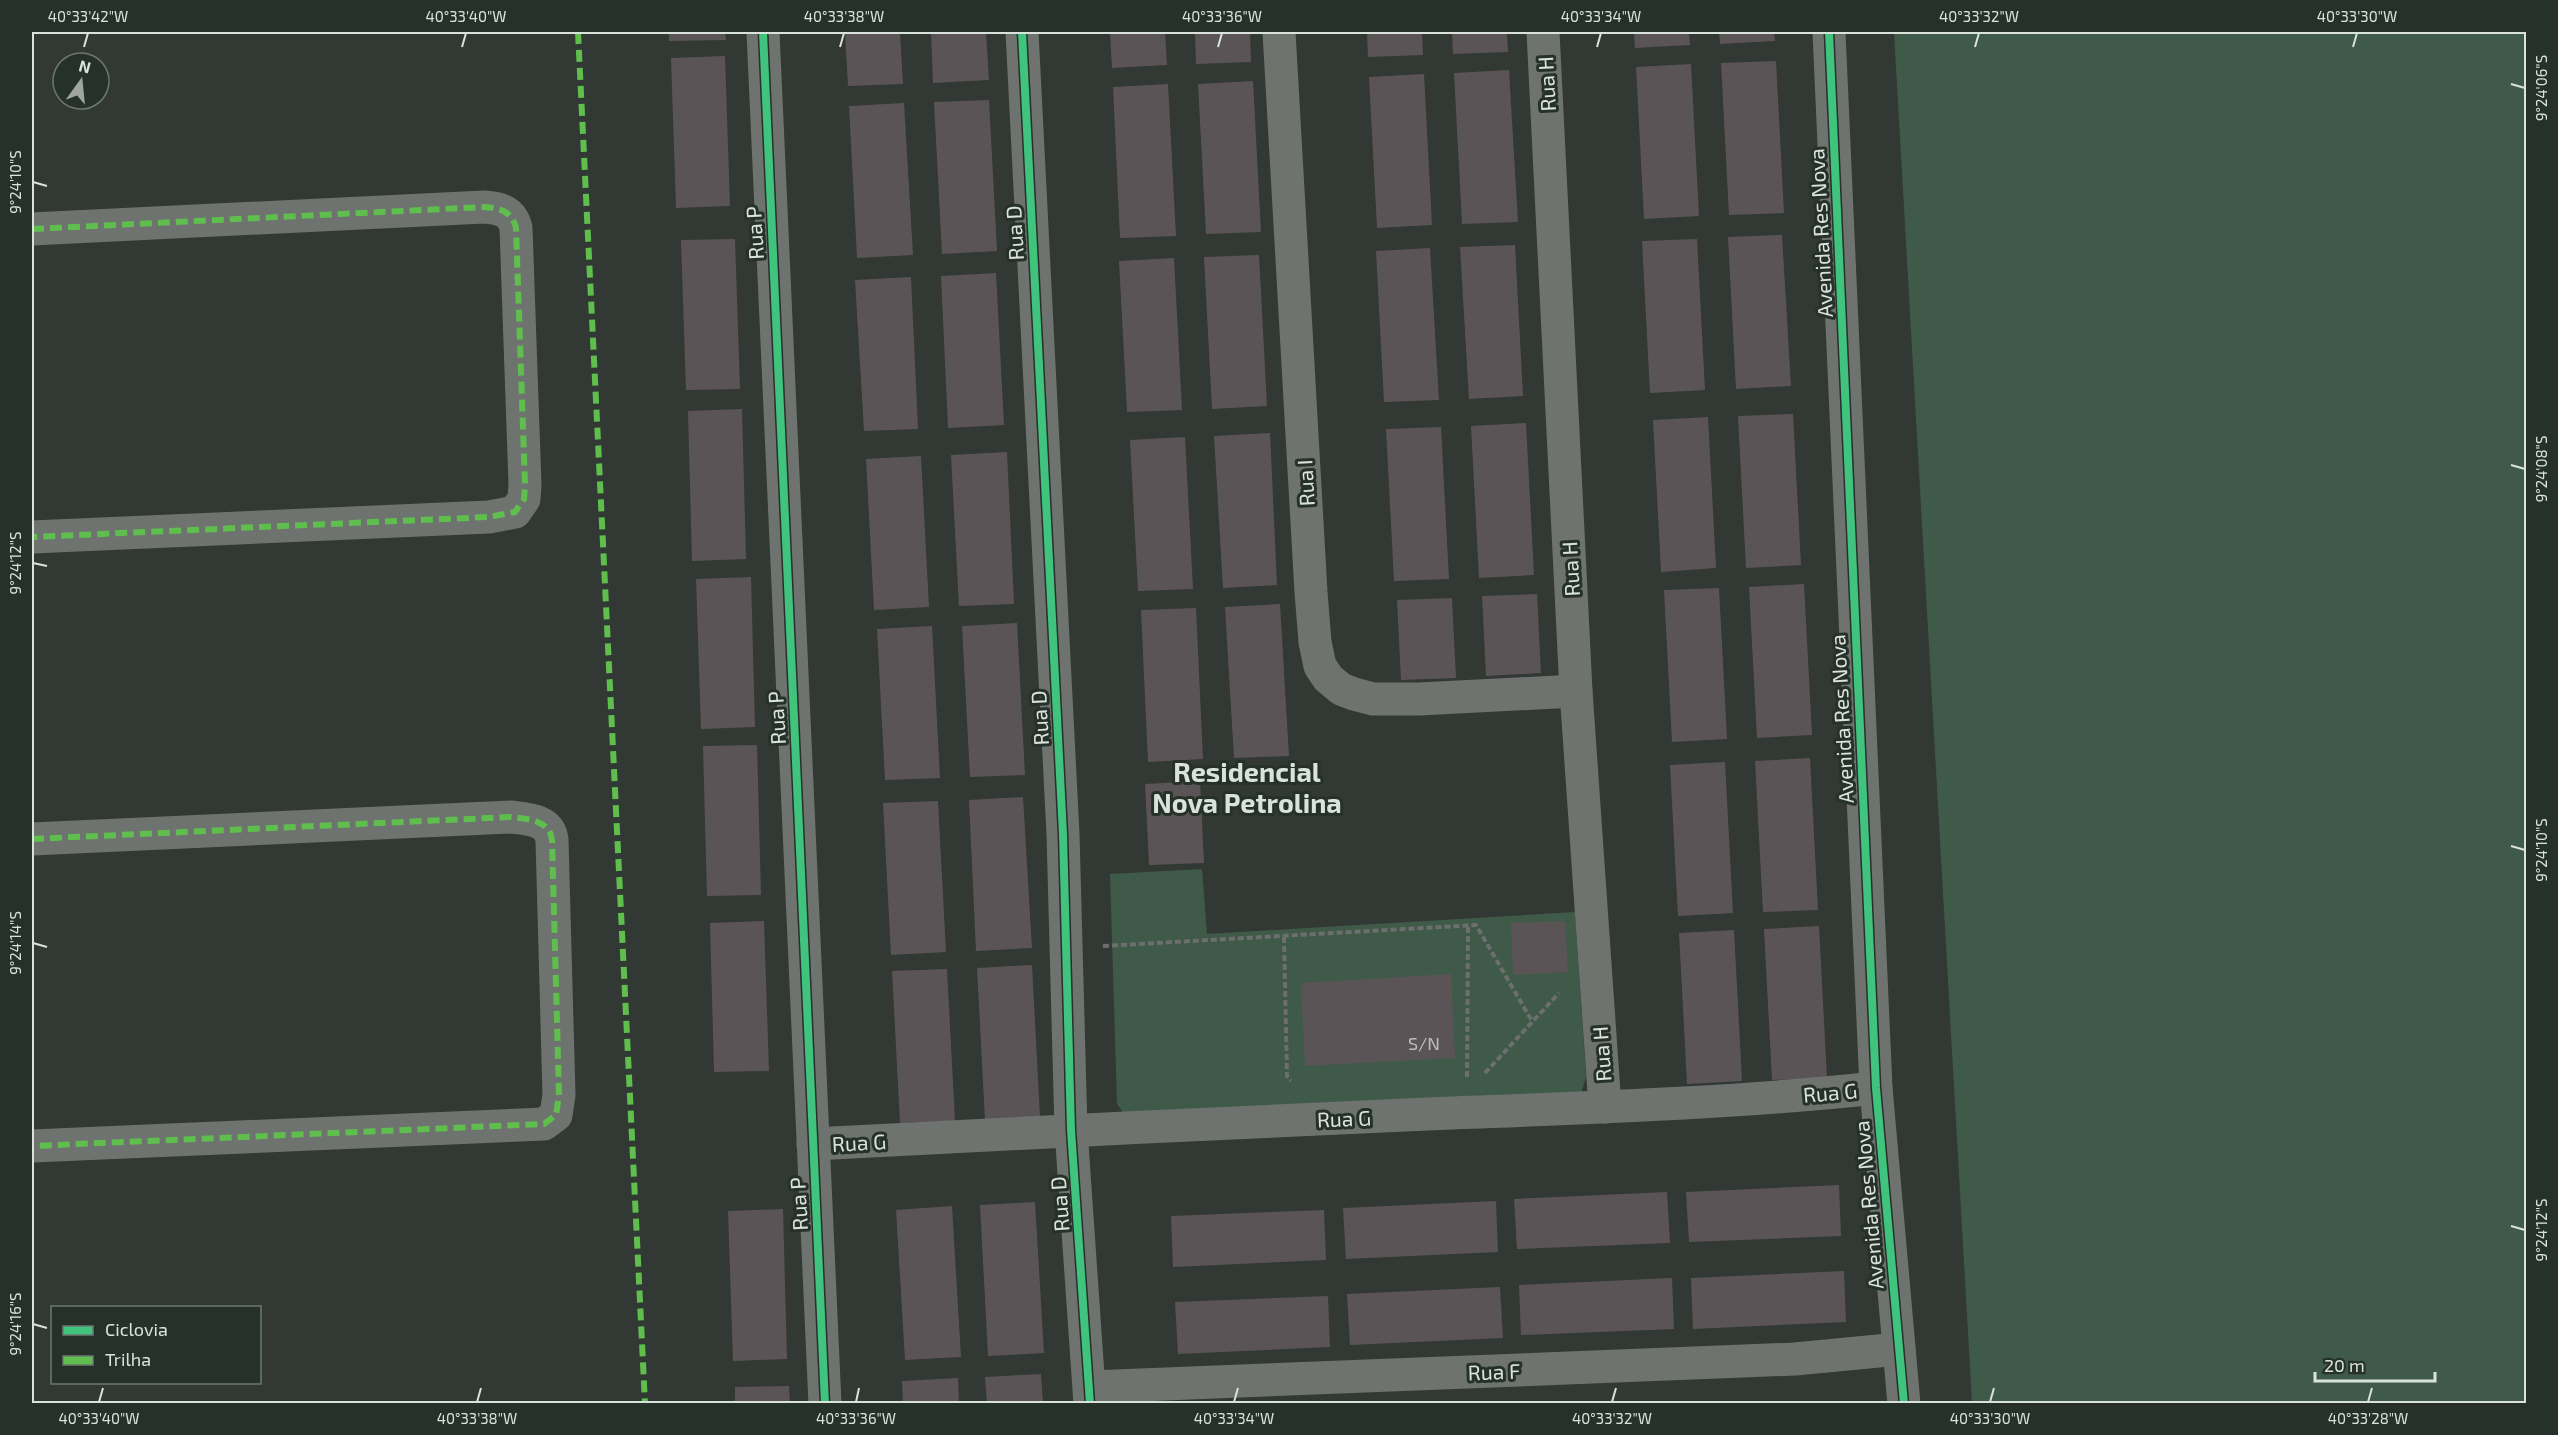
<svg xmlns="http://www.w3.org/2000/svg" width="2558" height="1435" font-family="'Exo 2',sans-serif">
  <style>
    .green { fill: #3f5a49 }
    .building { fill: #5b5457 }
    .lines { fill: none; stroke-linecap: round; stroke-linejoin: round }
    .path { stroke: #6c6f6d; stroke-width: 4; stroke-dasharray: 6 3; stroke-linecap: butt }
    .minor { stroke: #6e7370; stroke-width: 33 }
    .quiet { stroke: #5fbe4e; stroke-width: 6; stroke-dasharray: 12 6; stroke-linecap: butt }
    .cycleway-casing { stroke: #253129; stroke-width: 11 }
    .cycleway { stroke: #40c37c; stroke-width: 8 }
    .ticks { fill: none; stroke: #dae2dc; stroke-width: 2 }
    .labels { text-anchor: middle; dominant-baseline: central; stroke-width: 6; stroke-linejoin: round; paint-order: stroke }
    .number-label { font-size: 18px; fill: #babebb }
    .street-label { font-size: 21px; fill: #dae2dc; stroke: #253129 }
    .district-label { font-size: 27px; font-weight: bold; fill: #dae2dc; stroke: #253129 }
    .neatline { fill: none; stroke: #dae2dc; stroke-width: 2 }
    .ticks-label { font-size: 15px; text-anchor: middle; fill: #dae2dc }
  </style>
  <rect width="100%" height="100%" fill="#323834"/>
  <g class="green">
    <polygon points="1894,32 2526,32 2526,1403 1972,1403"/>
    <polygon points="1202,869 1207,934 1575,912 1586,1077 1581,1094 1127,1118 1117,1104 1110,874"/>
  </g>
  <g class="building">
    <polygon points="669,32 725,32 726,40 669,41"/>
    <polygon points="845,32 900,32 903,84 848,86"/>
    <polygon points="931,32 986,32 989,80 933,83"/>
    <polygon points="1110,32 1165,32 1167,65 1112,68"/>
    <polygon points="1195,32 1250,32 1251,62 1196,64"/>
    <polygon points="1367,32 1422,32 1423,55 1368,57"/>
    <polygon points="1452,32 1507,32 1508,52 1453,54"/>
    <polygon points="1634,32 1689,32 1690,45 1635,48"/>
    <polygon points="1719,32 1774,32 1775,41 1720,44"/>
    <polygon points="725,56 730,206 676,208 671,58"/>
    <polygon points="1776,61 1784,213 1729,215 1721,63"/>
    <polygon points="1691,64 1699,216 1644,219 1636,67"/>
    <polygon points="1509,70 1518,222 1462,224 1454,73"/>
    <polygon points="1424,74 1432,225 1377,228 1369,77"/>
    <polygon points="1253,81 1261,232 1206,234 1198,84"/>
    <polygon points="1168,84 1176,236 1120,238 1113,87"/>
    <polygon points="989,100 997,251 942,254 934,102"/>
    <polygon points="904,103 913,255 857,258 849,106"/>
    <polygon points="1782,235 1791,386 1736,389 1728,237"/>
    <polygon points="735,239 740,389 686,390 681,240"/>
    <polygon points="1697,239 1705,390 1650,393 1642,241"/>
    <polygon points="1515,245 1523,396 1469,399 1460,247"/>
    <polygon points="1430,248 1439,400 1384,402 1376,251"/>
    <polygon points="1259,255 1267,406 1212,409 1204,257"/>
    <polygon points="1174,258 1182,410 1127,412 1119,261"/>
    <polygon points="996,273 1004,425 948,428 941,276"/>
    <polygon points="911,277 918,429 864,431 855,280"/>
    <polygon points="742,409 746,559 692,561 688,411"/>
    <polygon points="1793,414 1801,565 1746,568 1738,416"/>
    <polygon points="1708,417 1716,568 1661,572 1653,420"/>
    <polygon points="1526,423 1534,575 1479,578 1471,426"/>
    <polygon points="1441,427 1449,579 1394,581 1386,429"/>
    <polygon points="1270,433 1277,585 1223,588 1214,436"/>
    <polygon points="1185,437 1193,589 1138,591 1130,440"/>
    <polygon points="1007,452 1014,604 959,606 951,455"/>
    <polygon points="921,456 929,607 874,610 866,459"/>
    <polygon points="751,577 755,727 701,729 696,579"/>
    <polygon points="1804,584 1812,735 1757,738 1749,587"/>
    <polygon points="1719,588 1727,739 1672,742 1664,590"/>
    <polygon points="1537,594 1541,673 1486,676 1482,596"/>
    <polygon points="1452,598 1456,678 1401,680 1397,600"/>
    <polygon points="1280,604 1289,756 1234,758 1225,607"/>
    <polygon points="1196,608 1203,759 1148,762 1141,610"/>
    <polygon points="1017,623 1025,775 970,777 962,626"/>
    <polygon points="932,626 940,778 885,780 877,629"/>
    <polygon points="757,745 761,895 707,896 703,746"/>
    <polygon points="1810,758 1818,910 1763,912 1755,761"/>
    <polygon points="1725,762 1733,913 1678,916 1670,765"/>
    <polygon points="1200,781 1204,863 1149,865 1145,784"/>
    <polygon points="1023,797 1032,948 976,951 969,800"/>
    <polygon points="938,801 946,952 891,955 883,803"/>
    <polygon points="764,921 769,1071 714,1072 710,923"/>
    <polygon points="1565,921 1568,972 1513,975 1511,923"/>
    <polygon points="1819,926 1827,1078 1772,1080 1764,929"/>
    <polygon points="1734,930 1742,1081 1687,1084 1679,933"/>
    <polygon points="1032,965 1040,1117 985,1120 977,968"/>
    <polygon points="947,969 955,1121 900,1123 892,971"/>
    <polygon points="1451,974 1455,1058 1305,1066 1301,983"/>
    <polygon points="1839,1185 1841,1236 1689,1242 1686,1192"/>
    <polygon points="1667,1192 1670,1243 1517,1249 1514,1199"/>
    <polygon points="1496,1201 1498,1252 1346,1259 1343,1208"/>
    <polygon points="1035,1202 1044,1353 988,1356 980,1205"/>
    <polygon points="952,1206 961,1357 905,1360 896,1210"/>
    <polygon points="783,1209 787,1359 733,1361 728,1211"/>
    <polygon points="1324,1210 1326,1260 1173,1267 1171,1216"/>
    <polygon points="1844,1271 1846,1322 1693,1329 1691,1278"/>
    <polygon points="1672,1278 1674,1329 1521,1335 1519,1285"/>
    <polygon points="1500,1287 1503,1338 1350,1345 1347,1294"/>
    <polygon points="1328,1296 1330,1347 1178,1354 1175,1302"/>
    <polygon points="1041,1374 1043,1404 987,1404 985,1377"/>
    <polygon points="958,1378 959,1404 903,1404 902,1381"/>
    <polygon points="789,1386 790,1404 735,1404 735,1387"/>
  </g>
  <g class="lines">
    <g class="path">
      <polyline points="1284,937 1287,1076 1291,1081"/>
      <polyline points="1103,946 1476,925 1532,1021"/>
      <polyline points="1485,1073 1559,993"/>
      <polyline points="1467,1077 1468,926"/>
    </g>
    <g class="minor">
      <polyline points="763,32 825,1404"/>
      <polyline points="1022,32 1063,834 1071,1130 1090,1404"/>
      <polyline points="1279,32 1311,592 1315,642 1320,666 1328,678 1341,689 1354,694 1373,699 1419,699 1576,691"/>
      <polyline points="1543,32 1576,691 1605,1107"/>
      <polyline points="1829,32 1876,1088 1904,1404"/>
      <path d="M32,229L484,207C500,208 512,211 516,228L525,485L524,499L515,512L489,517L32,537"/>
      <path d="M32,839L511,817C528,819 550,820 552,840L559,1095L556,1115L544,1124L32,1146"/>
      <path d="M813,1144C1018,1133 1222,1123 1427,1114C1577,1108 1727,1104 1876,1088"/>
      <polyline points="1090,1387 1795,1359 1899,1349"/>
    </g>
    <g class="quiet">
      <polyline points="578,32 645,1404"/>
      <path d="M32,229L484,207C500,208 512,211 516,228L525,485L524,499L515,512L489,517L32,537"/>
      <path d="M32,839L511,817C528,819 550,820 552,840L559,1095L556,1115L544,1124L32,1146"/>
    </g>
    <defs>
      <g id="cycleway">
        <polyline points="763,32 825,1404"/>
        <polyline points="1022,32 1063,834 1071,1130 1090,1404"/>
        <polyline points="1829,32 1876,1088 1904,1404"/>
      </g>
    </defs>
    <use href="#cycleway" class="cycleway-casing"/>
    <use href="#cycleway" class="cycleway"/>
  </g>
  <path class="ticks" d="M84,47L88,33M462,47L466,33M840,47L844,33M1218,47L1222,33M1597,47L1601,33M1975,47L1979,33M2353,47L2357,33M2511,84L2525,88M33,182L47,186M2511,465L2525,469M33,563L47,566M2511,846L2525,850M33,943L47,947M2511,1226L2525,1230M33,1324L47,1328M99,1402L103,1388M477,1402L481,1388M856,1402L859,1388M1234,1402L1238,1388M1612,1402L1616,1388M1990,1402L1994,1388M2368,1402L2372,1388"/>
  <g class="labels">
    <g class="number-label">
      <text x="1424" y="1043">S/N</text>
    </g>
    <g class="street-label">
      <text transform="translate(1546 84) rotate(-93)">Rua H</text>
      <text transform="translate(754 233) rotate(-93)">Rua P</text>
      <text transform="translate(1014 233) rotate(-93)">Rua D</text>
      <text transform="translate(1820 233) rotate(-93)">Avenida Res Nova</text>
      <text transform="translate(1305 483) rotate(-93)">Rua I</text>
      <text transform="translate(1570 569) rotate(-93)">Rua H</text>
      <text transform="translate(776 718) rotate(-93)">Rua P</text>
      <text transform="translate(1039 718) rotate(-93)">Rua D</text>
      <text transform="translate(1841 719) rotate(-93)">Avenida Res Nova</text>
      <text transform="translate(1601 1054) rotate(-94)">Rua H</text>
      <text transform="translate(1830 1092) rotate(-5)">Rua G</text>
      <text transform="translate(1344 1118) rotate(-2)">Rua G</text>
      <text transform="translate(859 1142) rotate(-3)">Rua G</text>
      <text transform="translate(798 1204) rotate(-93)">Rua P</text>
      <text transform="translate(1059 1204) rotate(-94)">Rua D</text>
      <text transform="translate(1868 1205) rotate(-95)">Avenida Res Nova</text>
      <text transform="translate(1494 1371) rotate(-2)">Rua F</text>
    </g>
    <g class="district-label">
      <text x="1247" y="771">Residencial<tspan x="1247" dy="31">Nova Petrolina</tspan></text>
    </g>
  </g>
  <rect width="2558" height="1435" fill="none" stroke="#253129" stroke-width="66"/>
  <rect x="51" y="1306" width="210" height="78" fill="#253129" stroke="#6d7871" stroke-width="1.5"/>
  <rect x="63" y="1326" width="30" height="9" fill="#40c37c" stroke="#6d7871" stroke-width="1.5"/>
  <text x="105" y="1336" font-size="18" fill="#dae2dc">Ciclovia</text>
  <rect x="63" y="1356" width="30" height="9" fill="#5fbe4e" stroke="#6d7871" stroke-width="1.5"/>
  <text x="105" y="1366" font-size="18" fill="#dae2dc">Trilha</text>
  <g transform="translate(81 81) rotate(15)"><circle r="28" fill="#253129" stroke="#6d7871" stroke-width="1.5"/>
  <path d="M0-4.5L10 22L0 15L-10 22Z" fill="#9fa6a1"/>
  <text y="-9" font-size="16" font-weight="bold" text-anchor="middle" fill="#dae2dc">N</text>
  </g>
  <path d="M2315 1372v9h120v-9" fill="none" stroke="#dae2dc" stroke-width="3"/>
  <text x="2324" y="1372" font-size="18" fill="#dae2dc" stroke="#253129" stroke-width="4.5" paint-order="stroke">20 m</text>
  <rect x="33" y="33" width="2492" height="1369" class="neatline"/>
  <g class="ticks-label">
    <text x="88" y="22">40°33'42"W</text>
    <text x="466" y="22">40°33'40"W</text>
    <text x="844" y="22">40°33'38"W</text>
    <text x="1222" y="22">40°33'36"W</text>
    <text x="1601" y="22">40°33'34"W</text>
    <text x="1979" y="22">40°33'32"W</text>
    <text x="2357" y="22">40°33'30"W</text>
    <text transform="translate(2542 88) rotate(-90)" y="5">9°24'06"S</text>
    <text transform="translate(16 182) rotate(-90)" y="5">9°24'10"S</text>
    <text transform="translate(2542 469) rotate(-90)" y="5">9°24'08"S</text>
    <text transform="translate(16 563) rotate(-90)" y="5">9°24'12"S</text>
    <text transform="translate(2542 850) rotate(-90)" y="5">9°24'10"S</text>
    <text transform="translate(16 943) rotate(-90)" y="5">9°24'14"S</text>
    <text transform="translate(2542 1230) rotate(-90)" y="5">9°24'12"S</text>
    <text transform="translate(16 1324) rotate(-90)" y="5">9°24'16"S</text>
    <text x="99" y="1424">40°33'40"W</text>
    <text x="477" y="1424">40°33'38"W</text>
    <text x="856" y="1424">40°33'36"W</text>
    <text x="1234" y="1424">40°33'34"W</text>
    <text x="1612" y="1424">40°33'32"W</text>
    <text x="1990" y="1424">40°33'30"W</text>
    <text x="2368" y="1424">40°33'28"W</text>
  </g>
</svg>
